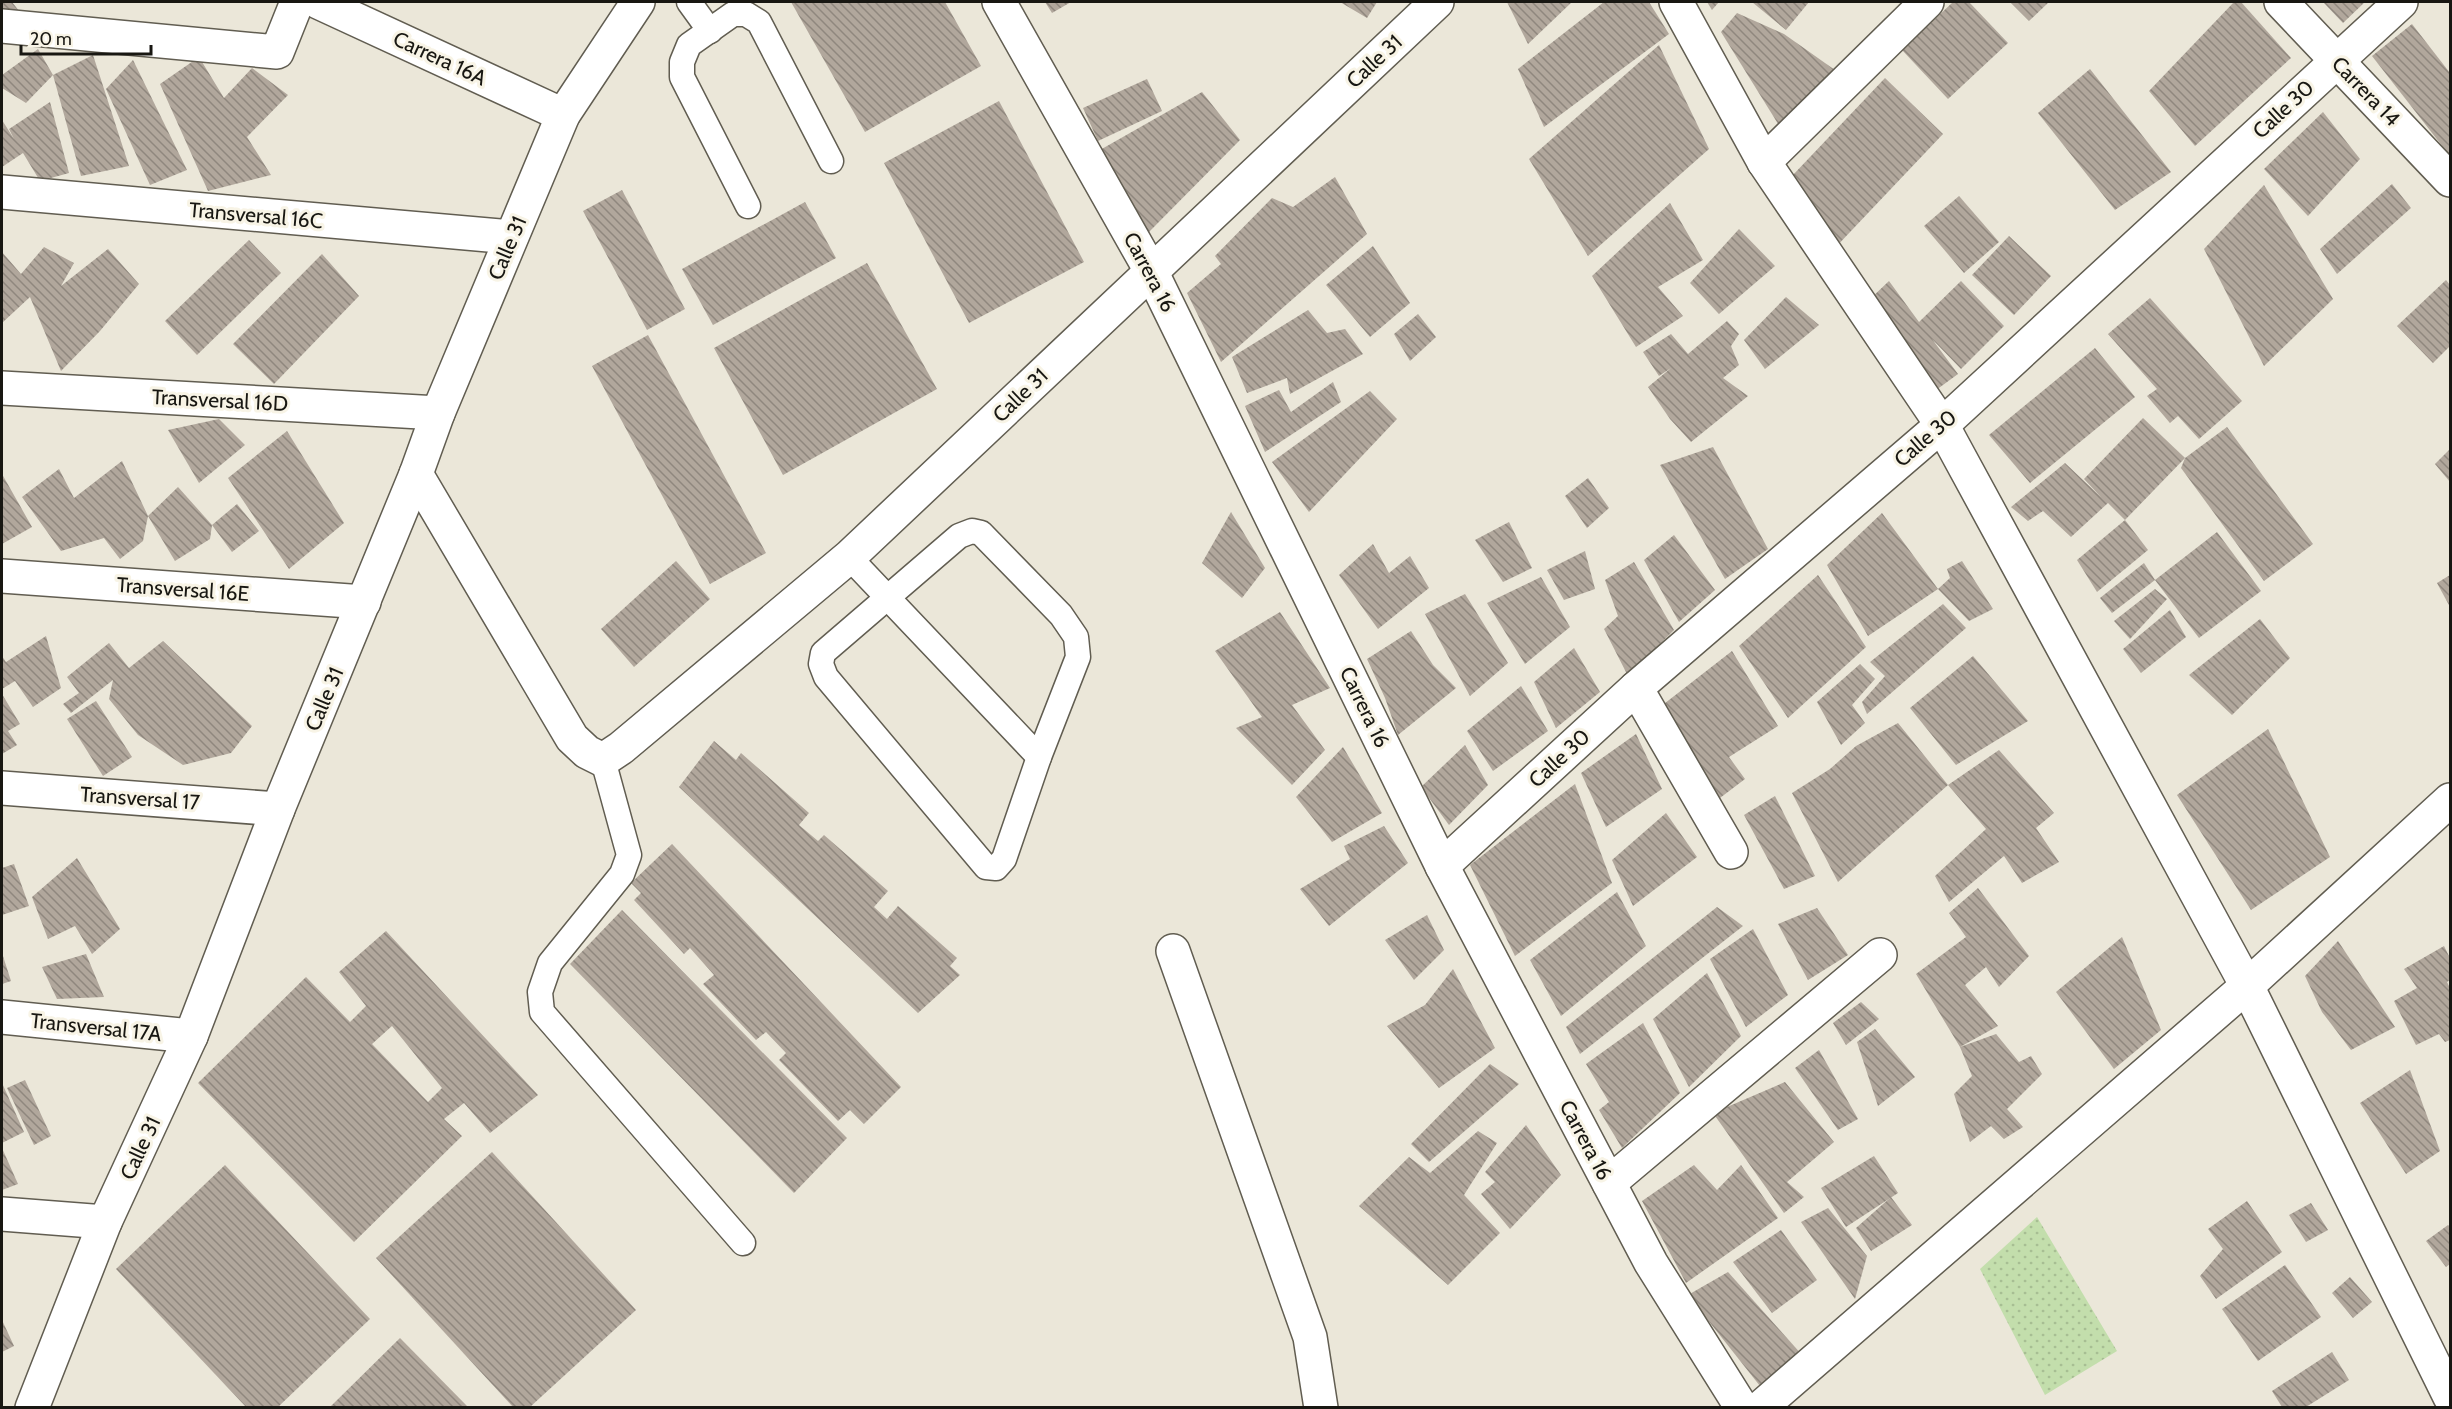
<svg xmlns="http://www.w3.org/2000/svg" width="2452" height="1409" font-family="Cabin,sans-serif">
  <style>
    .grass { fill: url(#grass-dots) }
    .building { fill: url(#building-back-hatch); fill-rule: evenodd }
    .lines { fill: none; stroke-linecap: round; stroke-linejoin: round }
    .lane-casing { stroke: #615d51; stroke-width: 27 }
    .street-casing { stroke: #615d51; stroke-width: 36 }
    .lane { stroke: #fff; stroke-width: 24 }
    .street { stroke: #fff; stroke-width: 33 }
    .labels { text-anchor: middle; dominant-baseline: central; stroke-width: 6; stroke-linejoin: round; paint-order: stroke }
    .street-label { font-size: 21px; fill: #181712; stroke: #f8f4e6 }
  </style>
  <defs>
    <pattern id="grass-dots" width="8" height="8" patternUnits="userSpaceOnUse" patternTransform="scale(1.5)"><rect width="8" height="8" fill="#c3deac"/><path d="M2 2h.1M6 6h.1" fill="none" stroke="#a7be93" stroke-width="1.8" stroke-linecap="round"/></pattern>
    <pattern id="building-back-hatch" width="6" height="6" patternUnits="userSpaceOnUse" patternTransform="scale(1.5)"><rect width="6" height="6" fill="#b1a79c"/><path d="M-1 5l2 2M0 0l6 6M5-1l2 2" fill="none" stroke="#8f877e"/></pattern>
  </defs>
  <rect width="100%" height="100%" fill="#ebe7d9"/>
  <polygon class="grass" points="2037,1217 2117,1351 2045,1395 1980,1269"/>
  <g class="building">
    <polygon points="2,2 12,2 23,16 2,12"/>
    <polygon points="791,2 945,2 981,66 865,132"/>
    <polygon points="1045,2 1071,2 1052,13"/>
    <polygon points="1340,2 1377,2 1367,18"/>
    <polygon points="1507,2 1572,2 1528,44"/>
    <polygon points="1604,2 1649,2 1669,34 1544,127 1518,69"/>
    <polygon points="1707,2 1719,2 1712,10"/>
    <polygon points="1752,2 1809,2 1786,30"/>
    <polygon points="1953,2 1969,2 2008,43 1948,99 1902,50"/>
    <polygon points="2010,2 2049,2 2029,21"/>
    <polygon points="2234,2 2241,2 2291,58 2195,146 2149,91"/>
    <polygon points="2323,2 2365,2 2343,23"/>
    <polygon points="1737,13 1784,34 1842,75 1780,127 1721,32"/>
    <polygon points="2412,24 2450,73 2450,156 2372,56"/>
    <polygon points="1659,45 1709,149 1588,256 1529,159"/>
    <polygon points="38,49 53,75 93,55 129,166 81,176 53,75 26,103 2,88 2,75"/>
    <polygon points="199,57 224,98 252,68 288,95 247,137 271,175 208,191 160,84"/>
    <polygon points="133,60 187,170 150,185 106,89"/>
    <polygon points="2090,69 2171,172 2115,210 2038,113"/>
    <polygon points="1885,78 1943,134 1833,250 1792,176"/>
    <polygon points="1147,79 1162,111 1098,141 1083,108"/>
    <polygon points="1202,92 1240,140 1148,233 1100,150"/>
    <polygon points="999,101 1084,262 969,323 884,163"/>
    <polygon points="50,102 69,173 40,181 23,153 2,167 2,120 14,139 9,129"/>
    <polygon points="2323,112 2360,159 2308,216 2264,169"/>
    <polygon points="1335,177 1367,234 1221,362 1187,293 1221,264 1215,256 1272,198 1293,207"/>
    <polygon points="2392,184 2411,208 2337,274 2320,249"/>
    <polygon points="2264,185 2333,299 2264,366 2204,249"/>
    <polygon points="622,190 685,309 647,330 583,211"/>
    <polygon points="1959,196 1999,242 1964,273 1924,226"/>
    <polygon points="805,202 836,258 713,325 682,269"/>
    <polygon points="1670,203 1703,260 1658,287 1683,316 1636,347 1592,276"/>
    <polygon points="1739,229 1775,266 1719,314 1690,283"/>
    <polygon points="2009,236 2051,276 2014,315 1972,275"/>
    <polygon points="249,240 281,273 197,355 165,321"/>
    <polygon points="1373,246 1410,303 1370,337 1326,285"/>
    <polygon points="44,247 74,263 61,286 108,249 139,284 100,331 61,371 30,297 2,323 2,252 21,274"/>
    <polygon points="322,254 359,296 274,384 233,344"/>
    <polygon points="867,263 937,389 783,475 714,348"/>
    <polygon points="2446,280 2450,285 2450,346 2433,363 2397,326"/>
    <polygon points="1889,281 1919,322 1961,281 2004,326 1961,369 1932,339 1958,374 1932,393 1869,300"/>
    <polygon points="1786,297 1819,325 1765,369 1744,340"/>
    <polygon points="2150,298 2242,401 2199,439 2178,416 2170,423 2147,396 2157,389 2108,334"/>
    <polygon points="1308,310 1327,333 1345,329 1363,354 1290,394 1287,378 1247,393 1232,357"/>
    <polygon points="1418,314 1436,337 1410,361 1394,334"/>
    <polygon points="1727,321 1739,334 1731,346 1739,365 1723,378 1748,396 1691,442 1670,419 1648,387 1671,368 1659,376 1643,352 1671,334 1688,354"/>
    <polygon points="648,335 766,553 710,584 592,366"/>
    <polygon points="2095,348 2135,397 2030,483 1989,435"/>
    <polygon points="1333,382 1341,402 1265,452 1245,406 1279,390 1291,412"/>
    <polygon points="1370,391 1397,419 1309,512 1272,462"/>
    <polygon points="2143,418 2185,458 2125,520 2108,503 2071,537 2043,511 2028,521 2011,507 2065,463 2101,497 2084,479"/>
    <polygon points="219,419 245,445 199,483 168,430"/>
    <polygon points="2227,427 2313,544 2264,581 2181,468 2185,458"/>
    <polygon points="287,431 344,523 289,569 228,478"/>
    <polygon points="1713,447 1768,549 1725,579 1660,465"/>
    <polygon points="2450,449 2450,482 2435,464"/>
    <polygon points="122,461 148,516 143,541 120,559 104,538 61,551 22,497 59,469 74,498"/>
    <polygon points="2,474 32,527 2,544"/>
    <polygon points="1588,478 1609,508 1587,528 1565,496"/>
    <polygon points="178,487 212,525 210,539 175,561 148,516"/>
    <polygon points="237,504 259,531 232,552 212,525"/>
    <polygon points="1231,512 1265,568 1242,598 1202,563"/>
    <polygon points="1882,513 1938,589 1950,578 1947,569 1962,561 1993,609 1969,621 1938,589 1868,636 1827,565"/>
    <polygon points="2125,520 2148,550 2097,592 2077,560"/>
    <polygon points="1509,522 1532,568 1503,582 1475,540"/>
    <polygon points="2217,532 2261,591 2199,638 2155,580"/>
    <polygon points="1674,535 1715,590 1679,622 1644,560"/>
    <polygon points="1373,544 1389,573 1410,556 1429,588 1378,629 1339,575"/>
    <polygon points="1585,551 1595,589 1564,600 1547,570"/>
    <polygon points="676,561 710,599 634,667 601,629"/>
    <polygon points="1634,562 1674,630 1628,676 1604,629 1618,616 1605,580"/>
    <polygon points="2144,563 2155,580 2112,613 2100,598"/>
    <polygon points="1818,575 1866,647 1788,718 1739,646"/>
    <polygon points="2450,575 2450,607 2437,583"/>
    <polygon points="1541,577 1570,627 1525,664 1487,603"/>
    <polygon points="2155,589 2167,599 2130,639 2114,621"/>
    <polygon points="1465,594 1508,663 1470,696 1425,614"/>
    <polygon points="1943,604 1966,628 1867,714 1862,702 1885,676 1870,662"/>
    <polygon points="2170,610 2186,637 2141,673 2123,649"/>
    <polygon points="1280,612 1330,688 1292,705 1325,750 1292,785 1236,728 1262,717 1215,651"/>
    <polygon points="2260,619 2290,658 2232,715 2189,675"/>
    <polygon points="1411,631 1433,665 1456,688 1398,735 1385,698 1367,659"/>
    <polygon points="46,636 61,688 33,707 15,681 2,689 2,656 6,662"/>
    <polygon points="163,641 252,726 231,753 183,765 138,735 109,699 113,680 71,713 63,704 79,693 67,677 109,643 129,668"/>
    <polygon points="1574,648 1600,692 1556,728 1534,682"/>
    <polygon points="1732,651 1778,726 1729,757 1745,779 1716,801 1660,707"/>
    <polygon points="1973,656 2028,721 1956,765 1910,708"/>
    <polygon points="1860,664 1875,679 1852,705 1865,723 1841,745 1817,702"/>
    <polygon points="1521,686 1548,731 1493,771 1467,731"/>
    <polygon points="2,694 20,724 8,731 17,745 2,754"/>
    <polygon points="96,701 132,757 103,776 67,719"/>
    <polygon points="1898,723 1948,785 1838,882 1792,793 1830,769 1856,746"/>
    <polygon points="2268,729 2330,857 2251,910 2177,795"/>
    <polygon points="1636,734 1662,789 1606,827 1581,773"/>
    <polygon points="714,741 736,760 741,753 809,813 799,825 818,841 824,835 888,891 874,907 887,919 898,906 957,958 950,966 960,975 918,1013 679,787"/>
    <polygon points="1465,745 1488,785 1449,825 1421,787"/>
    <polygon points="1343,747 1382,813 1332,842 1296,797"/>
    <polygon points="1999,750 2054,813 2036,828 2059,862 2022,883 2004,856 1949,902 1935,876 1986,829 1948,785"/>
    <polygon points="1575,784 1612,883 1515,956 1470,865"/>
    <polygon points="1775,796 1815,876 1784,889 1744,815"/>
    <polygon points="1666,813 1697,857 1633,906 1612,860"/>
    <polygon points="1384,826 1408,863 1329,926 1300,889 1350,859 1344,846"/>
    <polygon points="672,844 901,1087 864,1124 850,1110 838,1121 779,1060 786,1053 766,1032 756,1040 703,984 714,975 690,948 684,954 634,900 641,893 631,883"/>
    <polygon points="77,858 120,929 92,954 75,926 48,939 32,897"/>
    <polygon points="14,864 29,906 2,915 2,868"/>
    <polygon points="1978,888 2029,956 1999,987 1986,967 1965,985 1998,1026 1960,1047 1996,1034 2019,1062 2031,1056 2042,1074 2007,1109 2023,1127 2004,1139 1991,1126 1970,1142 1954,1094 1972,1076 1960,1047 1916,974 1966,937 1949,913"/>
    <polygon points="1617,892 1646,946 1561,1016 1530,960"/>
    <polygon points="1717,907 1743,926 1580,1054 1566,1027"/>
    <polygon points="1817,908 1848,955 1808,980 1778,924"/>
    <polygon points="622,910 847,1138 794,1193 570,964"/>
    <polygon points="1427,915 1444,950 1414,980 1385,940"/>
    <polygon points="1753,929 1788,995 1746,1027 1710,959"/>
    <path d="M386,931L538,1095L490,1133L464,1103L444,1119L462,1136L354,1242L198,1083L306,977L350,1022L366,1006L339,972ZM392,1026L442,1088L428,1102L372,1044Z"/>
    <polygon points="2122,937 2161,1030 2114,1069 2056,992"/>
    <polygon points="2338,941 2395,1027 2351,1050 2322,1012 2305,976"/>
    <polygon points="2444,946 2450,958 2450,980 2447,982 2450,988 2450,1040 2445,1042 2439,1034 2416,1045 2394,1001 2417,988 2404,969"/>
    <polygon points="2,953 11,981 2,984"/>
    <polygon points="86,954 104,997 57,999 42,967"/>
    <polygon points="1453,969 1495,1048 1439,1088 1387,1026 1425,1005"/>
    <polygon points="1707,973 1741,1036 1689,1087 1653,1019"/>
    <polygon points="1861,1002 1879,1019 1846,1045 1833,1023"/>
    <polygon points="1643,1023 1680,1093 1622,1148 1599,1110 1609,1102 1586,1064"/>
    <polygon points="1875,1029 1915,1077 1878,1106 1857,1042"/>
    <polygon points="1819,1050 1858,1119 1838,1130 1795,1068"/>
    <polygon points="1490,1064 1519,1084 1429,1162 1411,1144"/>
    <polygon points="2410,1070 2440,1151 2406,1174 2360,1103"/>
    <polygon points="25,1080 51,1136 34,1145 7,1088"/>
    <polygon points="1785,1082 1834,1142 1787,1182 1804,1197 1784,1213 1713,1113"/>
    <polygon points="2,1083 24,1132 2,1143"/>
    <polygon points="1526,1125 1561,1175 1510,1229 1481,1194 1495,1182 1485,1172"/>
    <polygon points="1478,1131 1497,1143 1464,1195 1500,1233 1448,1285 1359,1206 1409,1157 1430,1173"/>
    <polygon points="2,1148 18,1184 2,1190"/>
    <polygon points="492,1152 636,1310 530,1407 513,1407 376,1258"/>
    <polygon points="1874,1156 1898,1193 1846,1227 1821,1188"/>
    <polygon points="225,1165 370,1319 278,1407 246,1407 116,1269"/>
    <polygon points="1694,1165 1717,1190 1741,1165 1778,1218 1686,1283 1642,1201"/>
    <polygon points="1891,1197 1912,1225 1871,1251 1856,1228"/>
    <polygon points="2247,1201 2282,1252 2216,1299 2200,1276 2223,1249 2208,1229"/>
    <polygon points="2311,1203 2328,1230 2306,1242 2289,1215"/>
    <polygon points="1828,1208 1867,1256 1855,1299 1801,1222"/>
    <polygon points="2448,1225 2450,1227 2450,1264 2446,1267 2426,1241"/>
    <polygon points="1781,1230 1817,1280 1772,1313 1733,1262"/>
    <polygon points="2285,1265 2321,1317 2258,1361 2222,1309"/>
    <polygon points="1728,1272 1803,1356 1760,1386 1688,1295"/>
    <polygon points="2350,1277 2372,1302 2353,1318 2332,1293"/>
    <polygon points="2,1320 14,1346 2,1352"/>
    <polygon points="400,1338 468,1407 330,1407"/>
    <polygon points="2332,1352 2349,1380 2306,1407 2282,1407 2272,1391"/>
  </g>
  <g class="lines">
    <defs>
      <g id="lane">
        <polyline points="689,2 710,31"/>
        <polyline points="748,206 682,77 682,62 689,45 733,14 746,14 759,22 831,161"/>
        <polygon points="972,531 981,533 1061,615 1076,637 1078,657 1039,757 1004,859 996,868 986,867 826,677 821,664 823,653 959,536"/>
        <polyline points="849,557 1039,757"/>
        <polyline points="603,760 629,855 622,874 550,963 540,992 542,1012 743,1243"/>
      </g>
      <g id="street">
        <polyline points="318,2 563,115"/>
        <polyline points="999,2 1151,271 1442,866 1651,1263 1742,1408"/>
        <polyline points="1676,2 1764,162 1942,425 2247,986 2450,1397"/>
        <polyline points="2281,2 2450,180"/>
        <polyline points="2,26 277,52 297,2"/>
        <polyline points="1764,162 1927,2"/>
        <polyline points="2,192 511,237"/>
        <polyline points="2,388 438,413"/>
        <polyline points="416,474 572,738 587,752 603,760 621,748 849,557 1437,2"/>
        <polyline points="2,576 364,602"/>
        <polyline points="1636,688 1731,852"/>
        <polyline points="2,788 278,809"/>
        <polyline points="1442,866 1636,688 1942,425 2401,2"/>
        <polyline points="1173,951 1310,1337 1321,1408"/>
        <polyline points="2,1017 191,1036"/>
        <polyline points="1609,1183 1880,955"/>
        <polyline points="2,1214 105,1222"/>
        <polyline points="32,1408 105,1222 191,1036 278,809 416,474 438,413 563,115 638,2"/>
        <polyline points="1760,1408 2247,986 2450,800"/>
      </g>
    </defs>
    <use href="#lane" class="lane-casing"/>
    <use href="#street" class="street-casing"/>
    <use href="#lane" class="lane"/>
    <use href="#street" class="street"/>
  </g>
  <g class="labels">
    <g class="street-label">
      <text transform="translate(440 58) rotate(25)">Carrera 16A</text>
      <text transform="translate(1374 61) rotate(-43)">Calle 31</text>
      <text transform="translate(2366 91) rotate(46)">Carrera 14</text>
      <text transform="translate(2283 109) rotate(-43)">Calle 30</text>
      <text transform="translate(256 215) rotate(5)">Transversal 16C</text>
      <text transform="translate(507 248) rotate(-67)">Calle 31</text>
      <text transform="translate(1150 272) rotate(62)">Carrera 16</text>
      <text transform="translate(1020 395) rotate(-44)">Calle 31</text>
      <text transform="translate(220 400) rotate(3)">Transversal 16D</text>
      <text transform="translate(1925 438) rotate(-41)">Calle 30</text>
      <text transform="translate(183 589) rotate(4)">Transversal 16E</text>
      <text transform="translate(324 699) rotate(-67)">Calle 31</text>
      <text transform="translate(1365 707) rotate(64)">Carrera 16</text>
      <text transform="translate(1559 758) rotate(-43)">Calle 30</text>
      <text transform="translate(140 798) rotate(4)">Transversal 17</text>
      <text transform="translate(96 1027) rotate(6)">Transversal 17A</text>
      <text transform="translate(1586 1140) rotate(62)">Carrera 16</text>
      <text transform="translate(140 1148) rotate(-65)">Calle 31</text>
    </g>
  </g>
  <rect width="2452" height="1409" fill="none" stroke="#181712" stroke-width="6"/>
  <path d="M21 45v9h130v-9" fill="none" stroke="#181712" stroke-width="3"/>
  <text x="30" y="45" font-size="18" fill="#181712" stroke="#f8f4e6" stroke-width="4.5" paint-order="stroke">20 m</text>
</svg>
